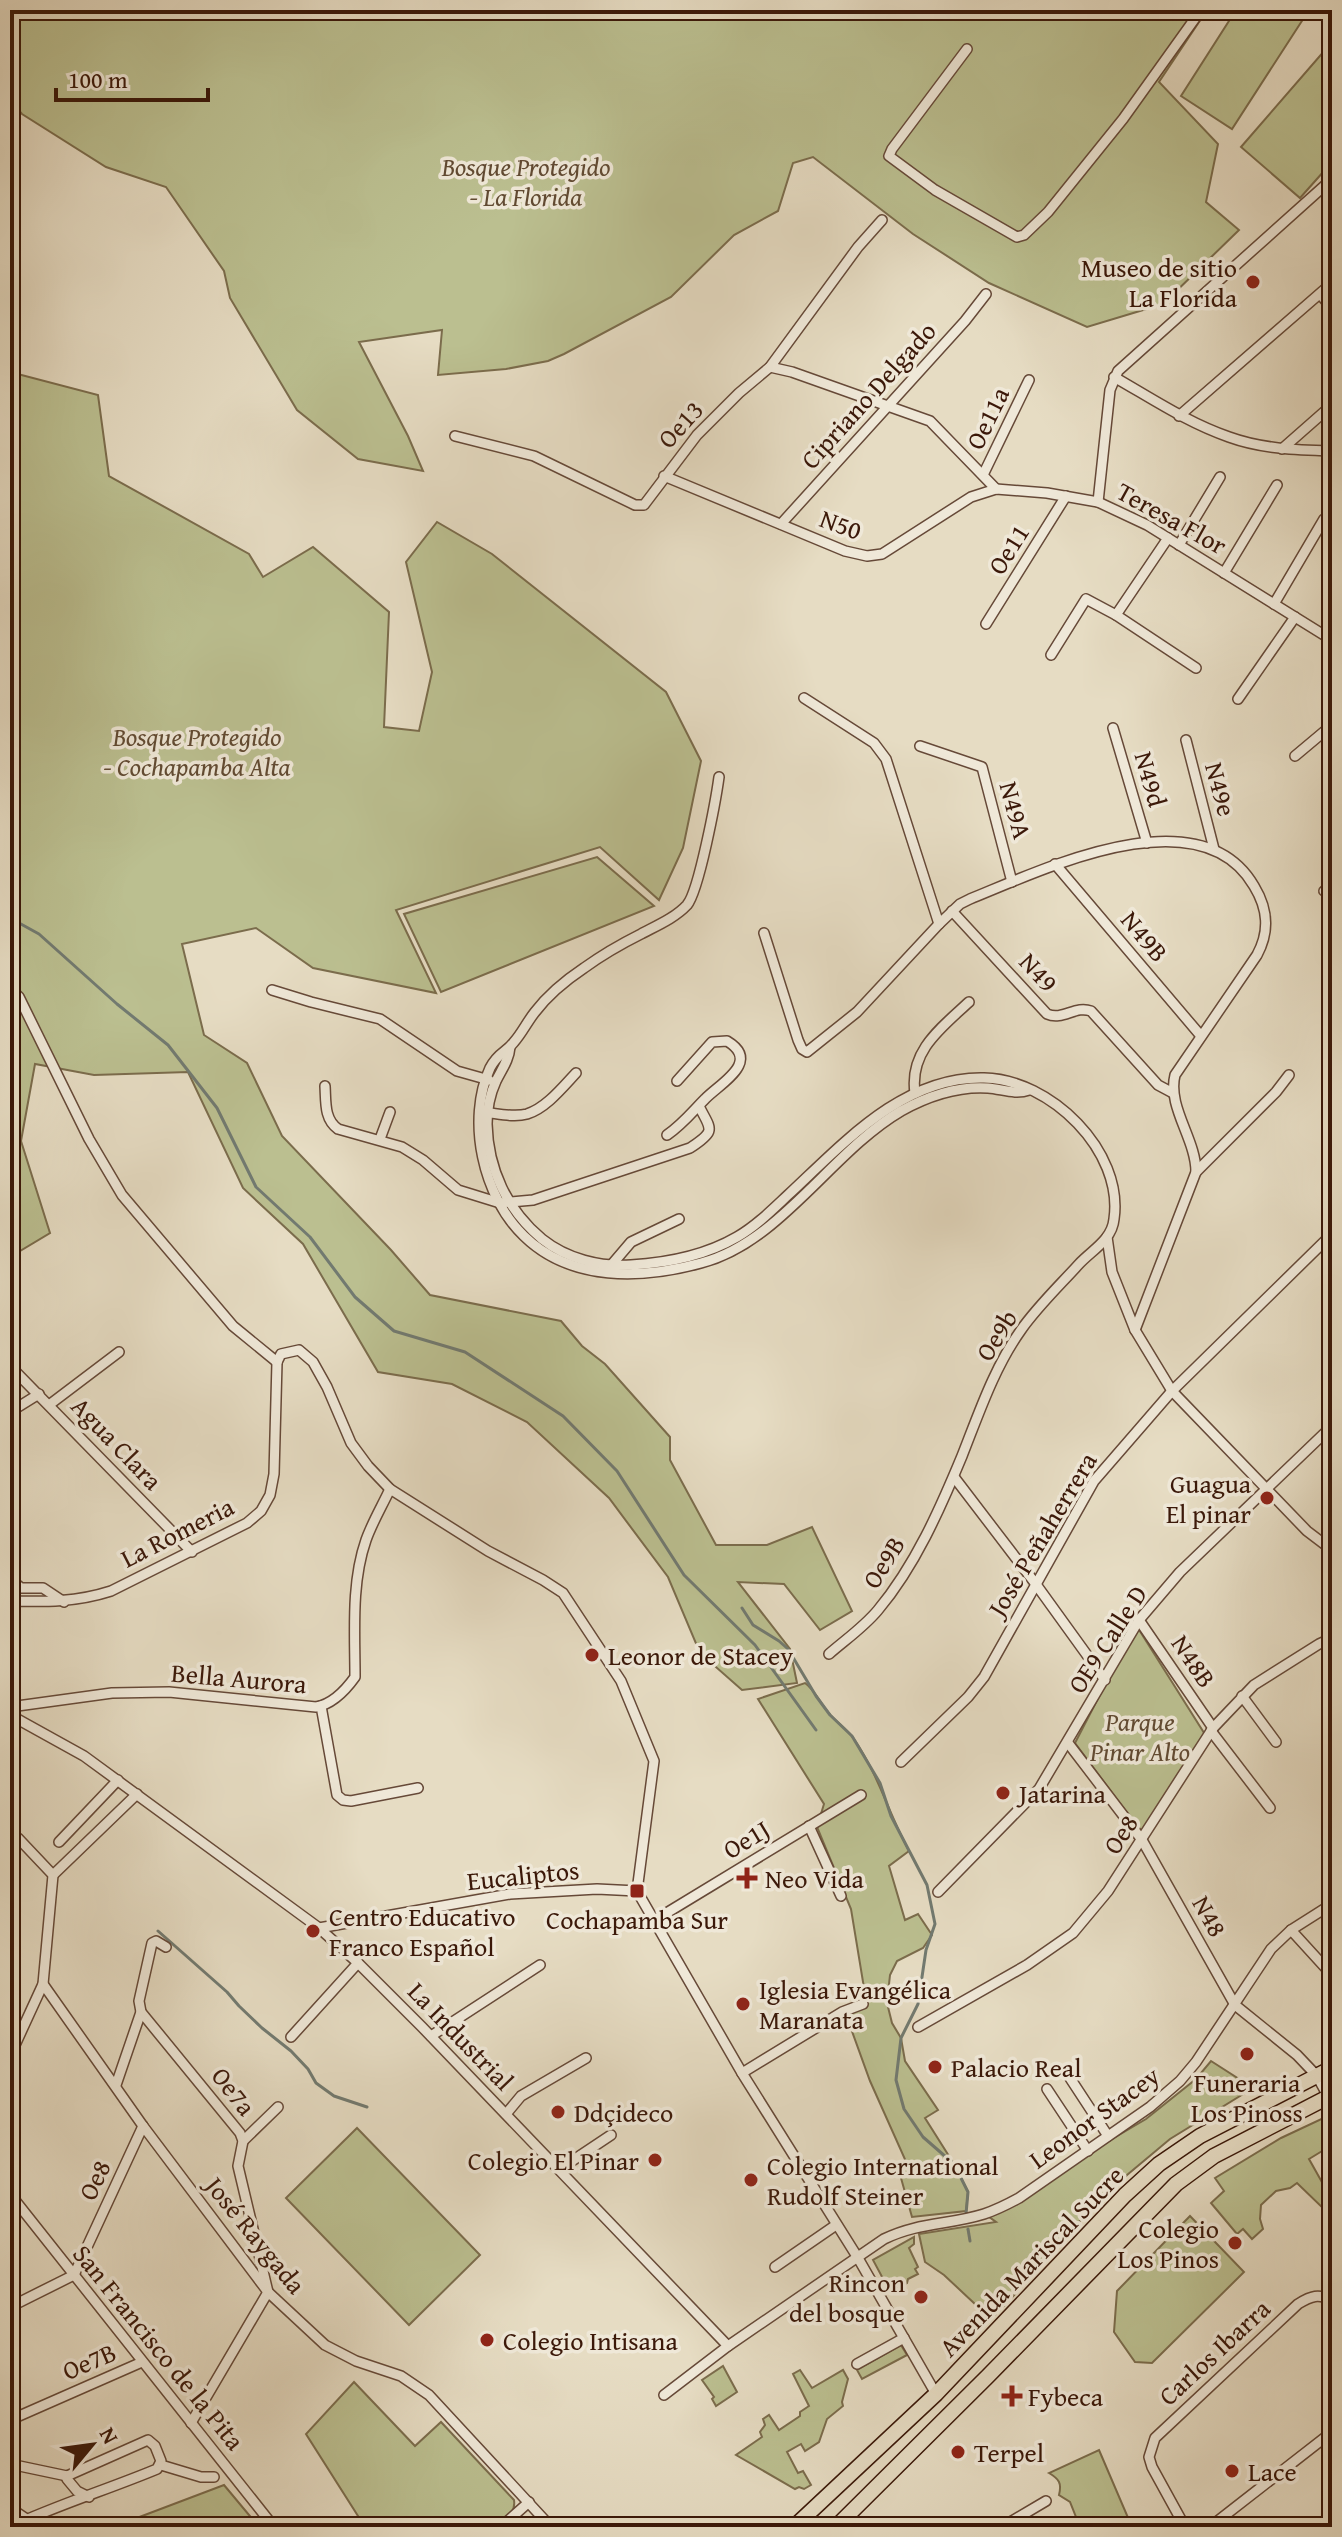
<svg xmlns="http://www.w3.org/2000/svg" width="1342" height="2537" font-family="'Gentium Book Plus',serif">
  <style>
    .green { fill: #bbbf90; stroke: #7b6c4c; stroke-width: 2 }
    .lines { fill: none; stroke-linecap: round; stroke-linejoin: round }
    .stream { stroke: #727a70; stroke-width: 3 }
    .street-casing { stroke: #664938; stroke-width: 12 }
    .primary-casing { stroke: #3b1809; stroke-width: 17 }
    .street { stroke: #efe8d8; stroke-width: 9 }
    .primary { stroke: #e6dcc3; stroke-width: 14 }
    .poi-dot { fill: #8f2418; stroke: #efe8d8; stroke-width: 3 }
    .labels { text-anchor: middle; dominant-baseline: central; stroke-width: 7; stroke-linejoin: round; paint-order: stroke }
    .park-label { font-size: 26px; font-style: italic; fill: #614a32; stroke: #efe8d8 }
    .poi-label { font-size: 26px; fill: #3b1809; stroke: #efe8d8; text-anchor: start }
    .street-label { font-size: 26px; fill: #3b1809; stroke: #efe8d8 }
  </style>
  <rect width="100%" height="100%" fill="#e6dcc3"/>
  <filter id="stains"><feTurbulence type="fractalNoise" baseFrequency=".0025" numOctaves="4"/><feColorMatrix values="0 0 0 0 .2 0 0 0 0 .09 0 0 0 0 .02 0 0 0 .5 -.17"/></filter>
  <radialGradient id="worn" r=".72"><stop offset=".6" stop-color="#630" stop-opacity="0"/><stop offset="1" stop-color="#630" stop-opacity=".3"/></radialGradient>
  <g class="green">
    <polygon points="10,10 1207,10 1159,82 1218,144 1206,202 1239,230 1163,304 1087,327 989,283 913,234 813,157 793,163 778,211 734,235 671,297 564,354 548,361 506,369 438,375 442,330 359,342 408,436 423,471 358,459 297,410 230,298 224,271 166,187 106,167 22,114 10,100"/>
    <polygon points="1236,10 1309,10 1232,129 1181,96"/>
    <polygon points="1332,42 1332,162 1300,198 1241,147"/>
    <polygon points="10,372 98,395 109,476 249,554 263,577 313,547 389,612 384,727 419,731 432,672 406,562 437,522 492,554 666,692 701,761 683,848 659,900 600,847 396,910 436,993 313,968 256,928 182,944 204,1035 247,1063 282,1136 391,1250 430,1295 561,1321 582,1346 605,1364 670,1437 670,1460 716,1545 767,1545 812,1527 852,1611 820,1630 784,1584 738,1582 790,1649 797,1683 742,1690 700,1653 668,1577 609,1498 527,1422 452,1384 378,1372 303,1244 243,1188 188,1072 94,1075 35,1064 21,1141 50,1233 10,1257"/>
    <polygon points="597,857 654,906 441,992 404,914"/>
    <polygon points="1136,1625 1206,1736 1142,1833 1075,1743"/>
    <path d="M805,1683C815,1690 820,1703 828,1712C836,1722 847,1729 854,1739C878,1774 889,1814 909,1851L889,1866L905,1920L918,1914L932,1935L923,1948L897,1961L890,1975L887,2003L892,2023L901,2038L905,2061L938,2110L925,2118L954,2164L968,2192L966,2211L912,2217L899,2171L908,2166L870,2081L845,2012L855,2006H867L851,1909L817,1827L824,1804L758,1699Z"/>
    <polygon points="1211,2061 1253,2088 1170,2139 1127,2175 1049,2251 1020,2289 991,2319 944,2275 925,2262 919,2234 996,2222 985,2214 1146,2119 1196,2079"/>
    <polygon points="1332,2114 1332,2145 1309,2159 1332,2200 1332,2224 1325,2210 1297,2183 1290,2188 1276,2191 1261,2205 1260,2219 1263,2229 1252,2239 1243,2229 1237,2234 1211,2203 1224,2191 1215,2178 1281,2138"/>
    <polygon points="357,2128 480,2255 409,2325 286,2198"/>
    <polygon points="1190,2216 1244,2272 1152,2363 1135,2362 1114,2332 1117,2291"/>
    <polygon points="914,2237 914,2244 909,2248 918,2267 915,2269 918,2274 908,2279 907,2283 897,2288 895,2284 888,2288 873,2260"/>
    <polygon points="901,2345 907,2355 862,2379 857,2370"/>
    <polygon points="723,2366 737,2392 716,2406 712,2399 714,2397 702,2380"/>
    <polygon points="800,2370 812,2388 843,2370 848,2379 842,2402 843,2406 827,2419 819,2442 805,2451 801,2444 787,2452 798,2473 803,2471 811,2485 804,2489 799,2487 795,2489 736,2455 762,2437 760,2432 765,2425 763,2419 769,2415 779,2430 800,2416 800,2412 809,2406 793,2374"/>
    <path d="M354,2382L415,2446L441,2422L514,2500C516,2513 506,2519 497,2527H365L306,2434Z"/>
    <path d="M1099,2450L1132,2527H1080L1070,2502L1059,2495C1062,2483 1059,2479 1049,2473Z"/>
    <polygon points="224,2485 259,2527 113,2527"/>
  </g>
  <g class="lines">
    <g class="stream">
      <polyline points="10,918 39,934 117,1004 168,1045 217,1108 256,1187 310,1237 355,1297 394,1331 465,1352 563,1416 617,1471 684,1575 755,1645 816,1730"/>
      <polyline points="742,1608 753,1625 779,1641 788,1649 816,1696 830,1715 852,1736 880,1783 891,1816 927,1885 935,1924 926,1950 918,2004 901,2038 896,2080 904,2109 923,2137 954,2164 968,2192 966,2214"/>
      <polyline points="158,1931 227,1992 239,2006 262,2028 291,2051 308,2069 316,2083 334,2096 367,2107"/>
      <polyline points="968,2229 970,2241"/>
    </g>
    <defs>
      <g id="street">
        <polyline points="967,49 892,149 889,156 935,190 1017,237 1024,235 1048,212 1123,119 1201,10"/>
        <polyline points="1320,294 1332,308"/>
        <polyline points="770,367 792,372 930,421 996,489"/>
        <path d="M1114,377C1151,398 1188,423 1229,437C1262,449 1297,450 1332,451"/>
        <polyline points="1179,416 1332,283"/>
        <polyline points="455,436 534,456 635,505 644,505 697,435 739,393 770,367 858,247 882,220"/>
        <polyline points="1282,449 1332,405"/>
        <polyline points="983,475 1029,380"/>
        <polyline points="664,476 845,551 867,556 882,554 971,497 996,489 1047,493 1098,502 1147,525 1332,640"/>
        <polyline points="1098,502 1110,390 1118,371 1332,179"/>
        <polyline points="781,524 965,321 986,294"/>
        <polyline points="1179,545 1220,477"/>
        <polyline points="1224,573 1277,485"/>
        <polyline points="1274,604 1324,519 1332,515"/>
        <polyline points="1116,615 1168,538"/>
        <polyline points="986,624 1066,496"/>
        <polyline points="1051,655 1086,599 1116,615 1196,668"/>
        <polyline points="804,698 874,743 886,759 939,924"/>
        <polyline points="1238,699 1295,617"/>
        <polyline points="1113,728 1147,843"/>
        <polyline points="1186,740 1214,849"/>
        <polyline points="920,746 982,767 1012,882"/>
        <polyline points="1295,756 1332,725"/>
        <path d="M719,777C716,799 699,891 687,905C675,918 656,926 641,934C621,944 602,955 584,968C566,980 548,995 535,1012C527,1022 522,1033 514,1042C506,1053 498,1052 490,1068C466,1120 483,1197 524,1236C571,1282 642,1279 701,1263C781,1242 831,1152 901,1111C928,1096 957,1086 988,1088C1002,1089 1015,1095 1029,1090"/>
        <polyline points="1055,864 1201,1036"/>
        <polyline points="1324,891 1332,885"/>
        <path d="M952,911L1047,1014C1063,1021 1075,1005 1091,1011L1158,1085L1173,1093"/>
        <path d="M764,933L798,1040L802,1049L807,1052L857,1012L939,924L960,904L970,899C1042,870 1200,793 1254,886C1268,909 1270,931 1257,955L1175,1075C1167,1107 1196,1139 1196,1172L1135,1330"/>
        <polyline points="10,988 19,997 89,1139 122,1195 233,1326 277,1362"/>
        <polyline points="272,990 311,1002 380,1019 457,1071 489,1080"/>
        <path d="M510,1047C509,1060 502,1069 496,1081C490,1094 487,1109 487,1124C488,1169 507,1210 542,1239C567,1259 600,1267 631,1265C667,1263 706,1255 737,1237C756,1226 772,1210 788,1195C843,1144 903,1076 984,1078C1050,1079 1124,1151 1114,1219C1112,1240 1092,1250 1079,1264C1060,1285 1037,1307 1021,1330C994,1368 979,1413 962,1456C940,1509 915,1566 878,1610C864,1627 845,1640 829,1654"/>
        <path d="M325,1086C326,1102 324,1119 338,1129L402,1147L423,1160L458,1190L500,1203L533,1200L690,1148C718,1130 710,1129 699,1106"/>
        <path d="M915,1093C909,1051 941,1028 969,1002"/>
        <path d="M482,1112C496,1113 513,1118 527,1114C546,1108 562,1088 576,1073"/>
        <path d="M667,1135C683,1124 692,1112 705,1099C719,1084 762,1062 727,1041L712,1042L677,1081"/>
        <polyline points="380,1139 390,1112"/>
        <polyline points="1196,1172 1276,1092 1289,1075"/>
        <polyline points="1107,1237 1112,1272 1135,1330 1172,1391 1307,1531 1332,1550"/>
        <polyline points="608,1269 631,1242 679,1219"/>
        <polyline points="277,1362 281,1354 299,1350 313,1362 327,1387 351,1443 368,1466 390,1489 488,1551 543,1580 563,1593 621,1681 654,1761 637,1891 742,2073 858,2258 936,2394"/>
        <polyline points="10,1366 192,1552"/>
        <polyline points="49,1405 119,1352"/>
        <polyline points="10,1412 39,1394"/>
        <polyline points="954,1477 1035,1583 1105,1680"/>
        <polyline points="10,1579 21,1588 43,1588 64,1602"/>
        <path d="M10,1601C46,1602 77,1602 111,1591L247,1523L261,1511L270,1495L274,1474L277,1362"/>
        <polyline points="1139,1620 1213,1728"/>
        <polyline points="1242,1696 1276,1742"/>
        <polyline points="321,1706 337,1795 343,1800 351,1801 418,1788"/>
        <path d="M10,1707L112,1693L169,1692L316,1707C333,1704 345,1691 355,1677C355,1632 351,1583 366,1540C372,1523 382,1506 390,1489"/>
        <polyline points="10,1715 84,1756 319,1928 358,1963 422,2027 728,2346"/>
        <polyline points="1211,1731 1270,1808"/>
        <polyline points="1068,1743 1142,1840 1235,2005 1297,2055 1317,2076 1328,2096"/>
        <polyline points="901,1762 968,1697 984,1677 1094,1481 1172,1391 1332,1234"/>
        <polyline points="809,1826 841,1896"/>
        <polyline points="59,1842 118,1780"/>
        <polyline points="53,1875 137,1794"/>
        <polyline points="938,1892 1039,1789 1139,1620 1180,1572 1332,1426"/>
        <polyline points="655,1920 861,1795"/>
        <polyline points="319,1928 510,1894 597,1889 637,1891"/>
        <polyline points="1291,1930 1332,1975"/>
        <polyline points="166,1947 156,1941 152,1943 139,2001 141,2012 240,2133 243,2141 238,2166 268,2292 191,2423"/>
        <polyline points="43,1984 143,2126 268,2292 325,2345 356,2361 401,2376 429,2395 551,2527"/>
        <polyline points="918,2027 1027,1965 1073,1933 1108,1891 1213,1728 1254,1685 1319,1644 1332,1638"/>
        <polyline points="431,2036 540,1965"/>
        <polyline points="291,2037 358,1963"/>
        <polyline points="10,2056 43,1984 53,1875 18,1838"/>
        <polyline points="742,2073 842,2012 863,2004"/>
        <polyline points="1070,2078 1108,2136"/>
        <polyline points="116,2085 141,2012"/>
        <polyline points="1047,2089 1088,2151"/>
        <polyline points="506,2114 521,2096 586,2058"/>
        <polyline points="243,2141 278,2107"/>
        <polyline points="560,2169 611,2135"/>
        <polyline points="10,2194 274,2527"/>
        <polyline points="775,2267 836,2225"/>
        <polyline points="10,2307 74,2275 143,2126"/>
        <polyline points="857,2364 904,2338"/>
        <path d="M664,2395L728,2346L884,2239C919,2222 949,2225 984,2214C996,2210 1008,2204 1019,2198L1150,2107L1180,2081L1196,2062L1271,1949L1291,1930L1332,1904"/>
        <polyline points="10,2420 142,2362"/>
        <path d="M10,2464L67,2476L148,2440L155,2446L161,2461L157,2469C109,2489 57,2505 10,2527"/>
        <polyline points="161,2465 201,2477 214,2477"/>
        <polyline points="67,2476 67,2479 77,2491 89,2497"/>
        <polyline points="10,2508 25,2518"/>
        <polyline points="501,2527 529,2502"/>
        <polyline points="1002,2527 1046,2501"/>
        <path d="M1185,2527L1152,2467L1149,2457L1155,2438L1298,2304C1311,2296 1319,2293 1332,2301"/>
        <polyline points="1210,2527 1332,2432"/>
      </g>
      <g id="primary">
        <polyline points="794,2527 936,2394 1125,2195 1159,2164 1200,2136 1332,2068"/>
        <polyline points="836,2527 988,2376 1176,2184 1214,2156 1332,2095"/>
      </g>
    </defs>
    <use href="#street" class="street-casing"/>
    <use href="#primary" class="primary-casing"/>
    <use href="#street" class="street"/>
    <use href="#primary" class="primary"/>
  </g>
  <g class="poi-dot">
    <circle cx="1253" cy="282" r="8"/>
    <circle cx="1267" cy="1498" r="8"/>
    <circle cx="592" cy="1655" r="8"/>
    <circle cx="1003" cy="1793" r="8"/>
    <path d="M743 1866h8v8h8v8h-8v8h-8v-8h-8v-8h8z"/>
    <rect x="629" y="1883" width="16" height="16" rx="4"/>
    <circle cx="313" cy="1931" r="8"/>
    <circle cx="743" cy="2004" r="8"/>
    <circle cx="1247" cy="2054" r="8"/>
    <circle cx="935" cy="2067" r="8"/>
    <circle cx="558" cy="2112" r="8"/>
    <circle cx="655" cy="2160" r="8"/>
    <circle cx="751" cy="2180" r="8"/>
    <circle cx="1235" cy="2243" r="8"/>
    <circle cx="921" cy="2297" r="8"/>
    <circle cx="487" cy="2340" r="8"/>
    <path d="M1008 2384h8v8h8v8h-8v8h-8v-8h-8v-8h8z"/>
    <circle cx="958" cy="2452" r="8"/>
    <circle cx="1232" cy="2471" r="8"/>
  </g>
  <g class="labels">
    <g class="park-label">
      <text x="526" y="166">Bosque Protegido<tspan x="526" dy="30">- La Florida</tspan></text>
      <text x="197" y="736">Bosque Protegido<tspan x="197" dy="30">- Cochapamba Alta</tspan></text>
      <text x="1140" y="1721">Parque<tspan x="1140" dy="30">Pinar Alto</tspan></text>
    </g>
    <g class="poi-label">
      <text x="1237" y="267" text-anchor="end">Museo de sitio<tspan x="1237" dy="30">La Florida</tspan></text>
      <text x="1251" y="1483" text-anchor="end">Guagua<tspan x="1251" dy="30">El pinar</tspan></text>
      <text x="608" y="1655">Leonor de Stacey</text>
      <text x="1019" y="1793">Jatarina</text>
      <text x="765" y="1878">Neo Vida</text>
      <text x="329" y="1916">Centro Educativo<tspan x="329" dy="30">Franco Español</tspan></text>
      <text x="637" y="1919" text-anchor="middle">Cochapamba Sur</text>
      <text x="759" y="1989">Iglesia Evangélica<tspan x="759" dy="30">Maranata</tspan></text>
      <text x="951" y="2067">Palacio Real</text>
      <text x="1247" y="2082" text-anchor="middle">Funeraria<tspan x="1247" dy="30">Los Pinoss</tspan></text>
      <text x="574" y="2112">Ddçideco</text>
      <text x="639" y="2160" text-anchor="end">Colegio El Pinar</text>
      <text x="767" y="2165">Colegio International<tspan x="767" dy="30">Rudolf Steiner</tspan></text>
      <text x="1219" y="2228" text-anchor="end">Colegio<tspan x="1219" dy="30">Los Pinos</tspan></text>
      <text x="905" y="2282" text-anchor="end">Rincon<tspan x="905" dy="30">del bosque</tspan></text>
      <text x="503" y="2340">Colegio Intisana</text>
      <text x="1028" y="2396">Fybeca</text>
      <text x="974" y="2452">Terpel</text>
      <text x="1248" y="2471">Lace</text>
    </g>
    <g class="street-label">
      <text transform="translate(868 395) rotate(-48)">Cipriano Delgado</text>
      <text transform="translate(987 418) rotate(-64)">Oe11a</text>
      <text transform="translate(680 424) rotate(-48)">Oe13</text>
      <text transform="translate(1172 518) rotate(29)">Teresa Flor</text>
      <text transform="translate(841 524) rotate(20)">N50</text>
      <text transform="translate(1008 549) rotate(-58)">Oe11</text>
      <text transform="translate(1151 779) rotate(74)">N49d</text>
      <text transform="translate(1221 789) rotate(75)">N49e</text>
      <text transform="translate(1016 810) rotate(75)">N49A</text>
      <text transform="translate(1145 936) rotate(50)">N49B</text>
      <text transform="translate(1039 972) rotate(47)">N49</text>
      <text transform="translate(996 1335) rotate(-58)">Oe9b</text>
      <text transform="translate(117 1443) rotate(46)">Agua Clara</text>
      <text transform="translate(177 1532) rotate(-27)">La Romeria</text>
      <text transform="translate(1042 1534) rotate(-59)">José Peñaherrera</text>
      <text transform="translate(883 1562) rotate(-58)">Oe9B</text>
      <text transform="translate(1107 1639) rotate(-57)">OE9 Calle D</text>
      <text transform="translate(1194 1661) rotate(56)">N48B</text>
      <text transform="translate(239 1678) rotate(5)">Bella Aurora</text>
      <text transform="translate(1120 1834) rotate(-57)">Oe8</text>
      <text transform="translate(746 1839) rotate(-31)">Oe1J</text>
      <text transform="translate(523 1875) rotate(-6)">Eucaliptos</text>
      <text transform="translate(1210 1916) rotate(61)">N48</text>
      <text transform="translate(461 2036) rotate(46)">La Industrial</text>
      <text transform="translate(234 2091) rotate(52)">Oe7a</text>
      <text transform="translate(1094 2117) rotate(-36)">Leonor Stacey</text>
      <text transform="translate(94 2180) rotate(-65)">Oe8</text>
      <text transform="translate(256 2235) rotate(51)">José Raygada</text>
      <text transform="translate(1031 2261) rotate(-46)">Avenida Mariscal Sucre</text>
      <text transform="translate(159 2347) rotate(51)">San Francisco de la Pita</text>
      <text transform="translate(1214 2352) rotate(-43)">Carlos Ibarra</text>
      <text transform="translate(89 2361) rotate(-23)">Oe7B</text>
    </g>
  </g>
  <rect width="1342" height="2537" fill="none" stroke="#e6dcc3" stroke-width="40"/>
  <rect x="12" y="12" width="1318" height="2513" fill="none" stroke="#3b1809" stroke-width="4"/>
  <rect x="20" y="20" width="1302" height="2497" fill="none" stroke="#3b1809" stroke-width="2"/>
  <g transform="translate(92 2445) rotate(61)" stroke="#efe8d8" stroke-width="6" paint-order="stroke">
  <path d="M0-6L14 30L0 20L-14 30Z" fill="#3b1809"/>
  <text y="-12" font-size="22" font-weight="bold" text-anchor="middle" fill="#3b1809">N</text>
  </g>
  <path d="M56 88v12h152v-12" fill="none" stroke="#3b1809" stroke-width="4"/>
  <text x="68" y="88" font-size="24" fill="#3b1809" stroke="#efe8d8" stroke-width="6" paint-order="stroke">100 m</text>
  <rect width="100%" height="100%" filter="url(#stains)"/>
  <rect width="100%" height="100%" fill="url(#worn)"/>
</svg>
